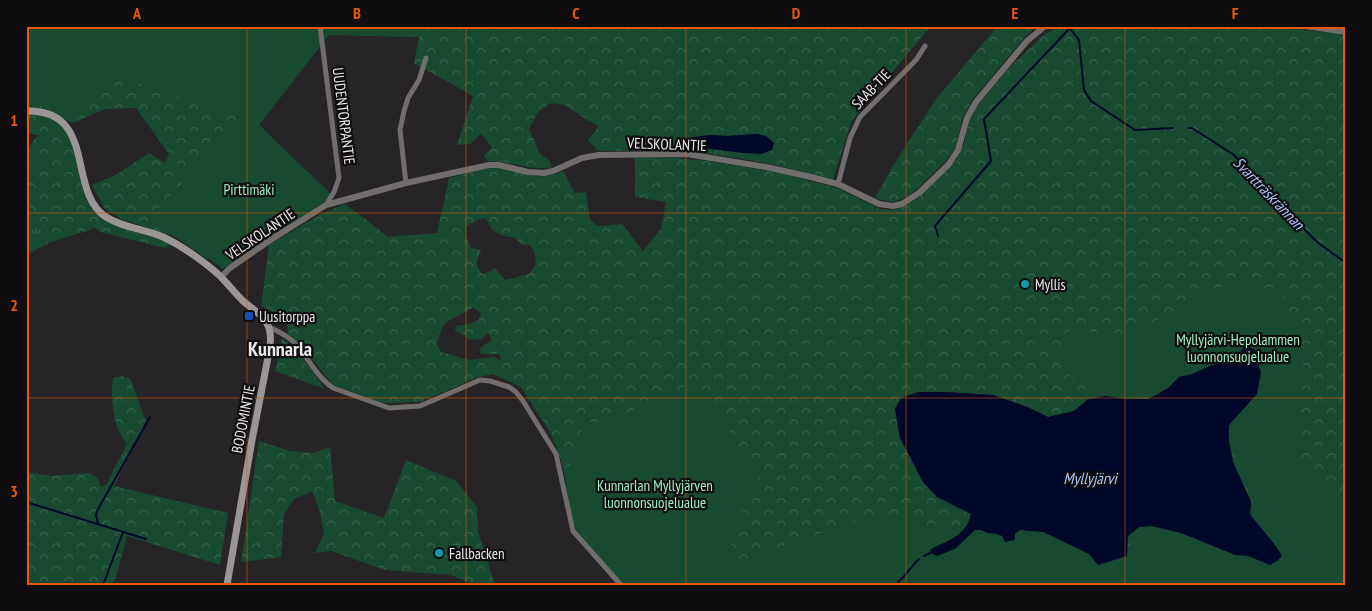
<svg xmlns="http://www.w3.org/2000/svg" width="1372" height="611" font-family="'PT Sans Narrow',sans-serif">
  <style>
    .grass { fill: url(#grass-tufts) }
    .forest { fill: url(#forest-crowns); fill-rule: evenodd }
    .park { fill: #174a30 }
    .water { fill: #000729 }
    .lines { fill: none; stroke-linecap: round; stroke-linejoin: round }
    .stream { stroke: #000729; stroke-width: 2 }
    .minor { stroke: #706d6c; stroke-width: 5 }
    .tertiary { stroke: #706d6c; stroke-width: 6 }
    .secondary { stroke: #9b9695; stroke-width: 7 }
    .grid { fill: none; stroke: #e8590c; stroke-width: 1; stroke-opacity: 0.55 }
    .culture-dot { fill: #0f9aa8; stroke: #0f0d0f; stroke-width: 2 }
    .transit-dot { fill: #1a4fb4; stroke: #0f0d0f; stroke-width: 2 }
    .labels { text-anchor: middle; dominant-baseline: central; stroke-width: 4.5; stroke-linejoin: round; paint-order: stroke }
    .street-label { font-size: 15px; fill: #ebe9ec; stroke: #0f0d0f }
    .park-label { font-size: 15px; fill: #a0efc1; stroke: #0f0d0f }
    .poi-label { font-size: 15px; fill: #ebe9ec; stroke: #0f0d0f; text-anchor: start }
    .water-label { font-size: 16px; font-style: italic; fill: #abc7fc; stroke: #0f0d0f }
    .district-label { font-size: 20px; font-weight: bold; fill: #ebe9ec; stroke: #0f0d0f }
    .neatline { fill: none; stroke: #e8590c; stroke-width: 2 }
    .grid-label { font-size: 16px; text-anchor: middle; font-weight: bold; fill: #e8590c }
  </style>
  <defs>
    <pattern id="grass-tufts" width="24" height="20" patternUnits="userSpaceOnUse" patternTransform="scale(1.25)"><rect width="24" height="20" fill="#174a30"/><path d="M3 7l-1-3M5 7V3M7 7l1-3M15 17l-1-3M17 17v-4M19 17l1-3" fill="none" stroke="#39644e"/></pattern>
    <pattern id="forest-crowns" width="20" height="18" patternUnits="userSpaceOnUse" patternTransform="scale(1.25)"><rect width="20" height="18" fill="#174a30"/><path d="M2 6a3 3 0 1 1 6 0M12 15a3 3 0 1 1 6 0" fill="none" stroke="#39644e"/></pattern>
  </defs>
  <rect width="100%" height="100%" fill="#272428"/>
  <g class="grass">
    <polygon points="26,155 37,161 26,175"/>
    <polygon points="26,201 51,242 26,255"/>
    <polygon points="146,422 114,486 106,485 127,444"/>
  </g>
  <g class="forest">
    <path d="M26,26H931L852,120L833,179L767,163L687,150L598,151L588,140L599,126L587,120L565,105L551,103L538,112L529,129L540,154L549,160L552,167C530,172 510,160 488,161L484,156L492,147L481,134L470,144L457,145L473,96L414,63L419,37L329,35L259,125L308,173L234,241L207,259L176,237L124,220L105,209L92,185L116,175L149,153L165,163L169,154L136,108L105,109L76,122C58,112 46,110 26,108ZM757,134L762,154L703,148L694,143L711,135L727,136Z"/>
    <polygon points="994,26 1037,26 1024,38 973,99 963,117 955,148 946,161 916,190 907,197 892,202 875,198 891,169 936,99 996,28"/>
    <path d="M1061,26H1273L1346,35V585H625L575,526L562,462L551,434L521,387L493,374L478,377L420,402L382,403L333,385L301,345L288,334L287,324L274,312L261,306L269,245L321,214L344,204L368,221L388,237L437,233L449,178C465,174 483,167 499,168C524,170 537,184 563,171L575,193L586,192L590,220L598,226L622,224L643,251L661,229L666,202L635,197V158H675L707,161L781,173L837,188L880,209L893,210L903,207L917,199L951,166L957,159L964,143L970,119L975,109L1010,67L1045,34ZM486,218L492,230L501,235L516,238L520,244L530,245L535,253L536,264L529,274L505,280L494,267L491,271L483,274L477,267V261L481,250L471,248L466,236L467,226L477,220ZM473,307L481,313L479,320L469,324L456,326L455,331L461,333L468,339L480,340L488,333L492,340L480,348L481,354H499L502,361L494,357L470,360L441,352L437,344C438,339 440,332 442,328C448,316 465,316 473,307ZM1179,377L1239,412L1229,425V441L1233,462L1251,502L1250,514L1263,531L1139,527L1128,536L1089,554L1043,532L1020,530L1015,534L953,538C964,531 968,526 971,514L923,482L900,438L895,409L918,392H945L993,395L1030,408L1048,417L1074,411L1088,399L1105,396L1127,399H1149L1168,388Z"/>
    <path d="M26,114C88,111 68,178 94,210C109,228 142,233 163,240L171,244L165,248L101,232L93,227L90,230L51,242L26,201V175L37,161L26,155V153L35,138L40,136L26,132Z"/>
    <polygon points="282,338 295,348 325,389 275,371"/>
    <path d="M122,376L130,378L146,422L127,444C113,428 110,399 113,378Z"/>
    <polygon points="259,441 290,451 313,453 330,447 335,501 384,518 406,460 456,481 477,507 478,531 495,585 476,585 451,575 385,570 331,551 315,553 324,533 320,512 312,491 294,499 284,514 281,557 241,562"/>
    <polygon points="26,472 51,476 89,473 97,477 101,487 106,485 114,486 228,513 220,565 127,536 116,577 112,585 26,585"/>
  </g>
  <g class="park">
    <polygon points="26,26 424,26 419,37 328,35 259,125 333,196 223,269 152,216 242,118 121,77 72,123 26,98"/>
    <path d="M1239,278L1282,294L1304,348L1298,466L1346,511V585H621L579,537L572,520L566,487L568,477L576,442L588,418L592,424L632,411L655,395L670,393L697,381L765,488L741,512L736,520L728,565L877,514L952,531L958,534L953,538L955,549L975,530H981L988,533L997,534L1002,536L1015,534L1018,532L1051,533L1089,554L1098,565L1126,555L1130,549L1132,541L1143,525H1253C1254,511 1255,496 1248,483C1244,477 1240,473 1238,466C1233,450 1233,433 1227,417L1173,384L1160,394L1143,398L1128,397L1120,399L1093,393L1061,369L1069,330L1128,335Z"/>
  </g>
  <g class="water">
    <polygon points="757,134 766,136 774,143 772,150 762,154 743,153 703,148 694,143 693,137 711,135 727,136"/>
    <path d="M1246,345L1255,350L1261,373L1257,394L1229,425V441L1233,462L1251,502L1250,514C1260,528 1273,540 1282,556L1277,561L1270,565L1248,556L1235,555L1181,533L1151,526L1139,527L1128,536L1127,556L1098,565L1089,554L1043,532L1020,530L1015,534V540L1005,542L1002,536L997,534L988,533L981,530H975L955,549L937,556L930,553L931,549C949,540 967,535 971,514L937,497L923,482L900,438L895,409L901,398L918,392H945L993,395L1030,408L1048,417L1074,411L1088,399L1105,396L1127,399H1149L1168,388L1179,377L1192,374L1212,365L1228,362L1238,355Z"/>
  </g>
  <g class="lines">
    <g class="stream">
      <polyline points="1068,26 1079,40 1084,90 1091,101 1135,130 1173,128"/>
      <polyline points="1189,128 1192,128 1234,155 1279,204 1317,242 1346,263"/>
      <polyline points="938,236 935,226 991,161 984,119 1069,29"/>
      <polyline points="26,502 146,539"/>
      <polyline points="98,523 96,515 97,511 150,417"/>
      <polyline points="924,556 930,553"/>
      <polyline points="103,585 123,532"/>
      <path d="M897,585C899,579 902,579 905,575C910,570 913,564 919,559"/>
    </g>
    <g class="minor">
      <polyline points="320,26 339,178 334,192 326,205"/>
      <polyline points="406,183 400,130 404,111 408,98 419,80 426,58"/>
      <polyline points="838,184 850,138 860,117 916,60 925,46"/>
      <path d="M269,327C280,332 290,337 298,346C309,360 318,378 333,388L389,408L420,406L480,380L490,381L509,387L516,392L523,401L556,454L573,531L621,585"/>
    </g>
    <g class="tertiary">
      <polyline points="1306,26 1346,32"/>
      <polyline points="221,277 230,268 272,239 326,205 406,183 489,165 499,165 528,172 544,173 553,171 582,158 599,155 687,154 766,167 807,176 838,184 879,204 893,206 902,204 919,193 949,164 958,150 967,118 976,102 1027,41 1045,26"/>
    </g>
    <path class="secondary" d="M26,111C98,109 66,191 106,217C123,228 145,229 163,237C181,245 206,263 220,276C228,284 235,293 243,301C251,308 260,313 266,322C271,329 271,338 270,347L252,440L227,585"/>
  </g>
  <path class="grid" d="M247,26V585M466,26V585M686,26V585M906,26V585M1125,26V585M26,213H1346M26,398H1346"/>
  <g class="culture-dot">
    <circle cx="1025" cy="284" r="5"/>
    <circle cx="439" cy="553" r="5"/>
  </g>
  <rect class="transit-dot" x="244" y="311" width="10" height="10" rx="2.5"/>
  <g class="labels">
    <g class="street-label">
      <text transform="translate(871 89) rotate(-46)">SAAB-TIE</text>
      <text transform="translate(344 116) rotate(83)">UUDENTORPANTIE</text>
      <text transform="translate(667 144) rotate(2)">VELSKOLANTIE</text>
      <text transform="translate(260 234) rotate(-34)">VELSKOLANTIE</text>
      <text transform="translate(243 419) rotate(-79)">BODOMINTIE</text>
    </g>
    <g class="park-label">
      <text x="249" y="189">Pirttimäki</text>
      <text x="1238" y="339">Myllyjärvi-Hepolammen<tspan x="1238" dy="17">luonnonsuojelualue</tspan></text>
      <text x="655" y="485">Kunnarlan Myllyjärven<tspan x="655" dy="17">luonnonsuojelualue</tspan></text>
    </g>
    <g class="poi-label">
      <text x="1035" y="284">Myllis</text>
      <text x="259" y="316">Uusitorppa</text>
      <text x="449" y="553">Fallbacken</text>
    </g>
    <g class="water-label">
      <text transform="translate(1269 193) rotate(46)">Svartträskrännan</text>
      <text x="1090" y="478">Myllyjärvi</text>
    </g>
    <g class="district-label">
      <text x="280" y="349">Kunnarla</text>
    </g>
  </g>
  <rect width="1372" height="611" fill="none" stroke="#0f0d0f" stroke-width="55"/>
  <rect x="28" y="28" width="1316" height="556" class="neatline"/>
  <g class="grid-label">
    <text x="137" y="19">A</text>
    <text x="357" y="19">B</text>
    <text x="576" y="19">C</text>
    <text x="796" y="19">D</text>
    <text x="1015" y="19">E</text>
    <text x="1235" y="19">F</text>
    <text x="14" y="126">1</text>
    <text x="14" y="311">2</text>
    <text x="14" y="497">3</text>
  </g>
</svg>
